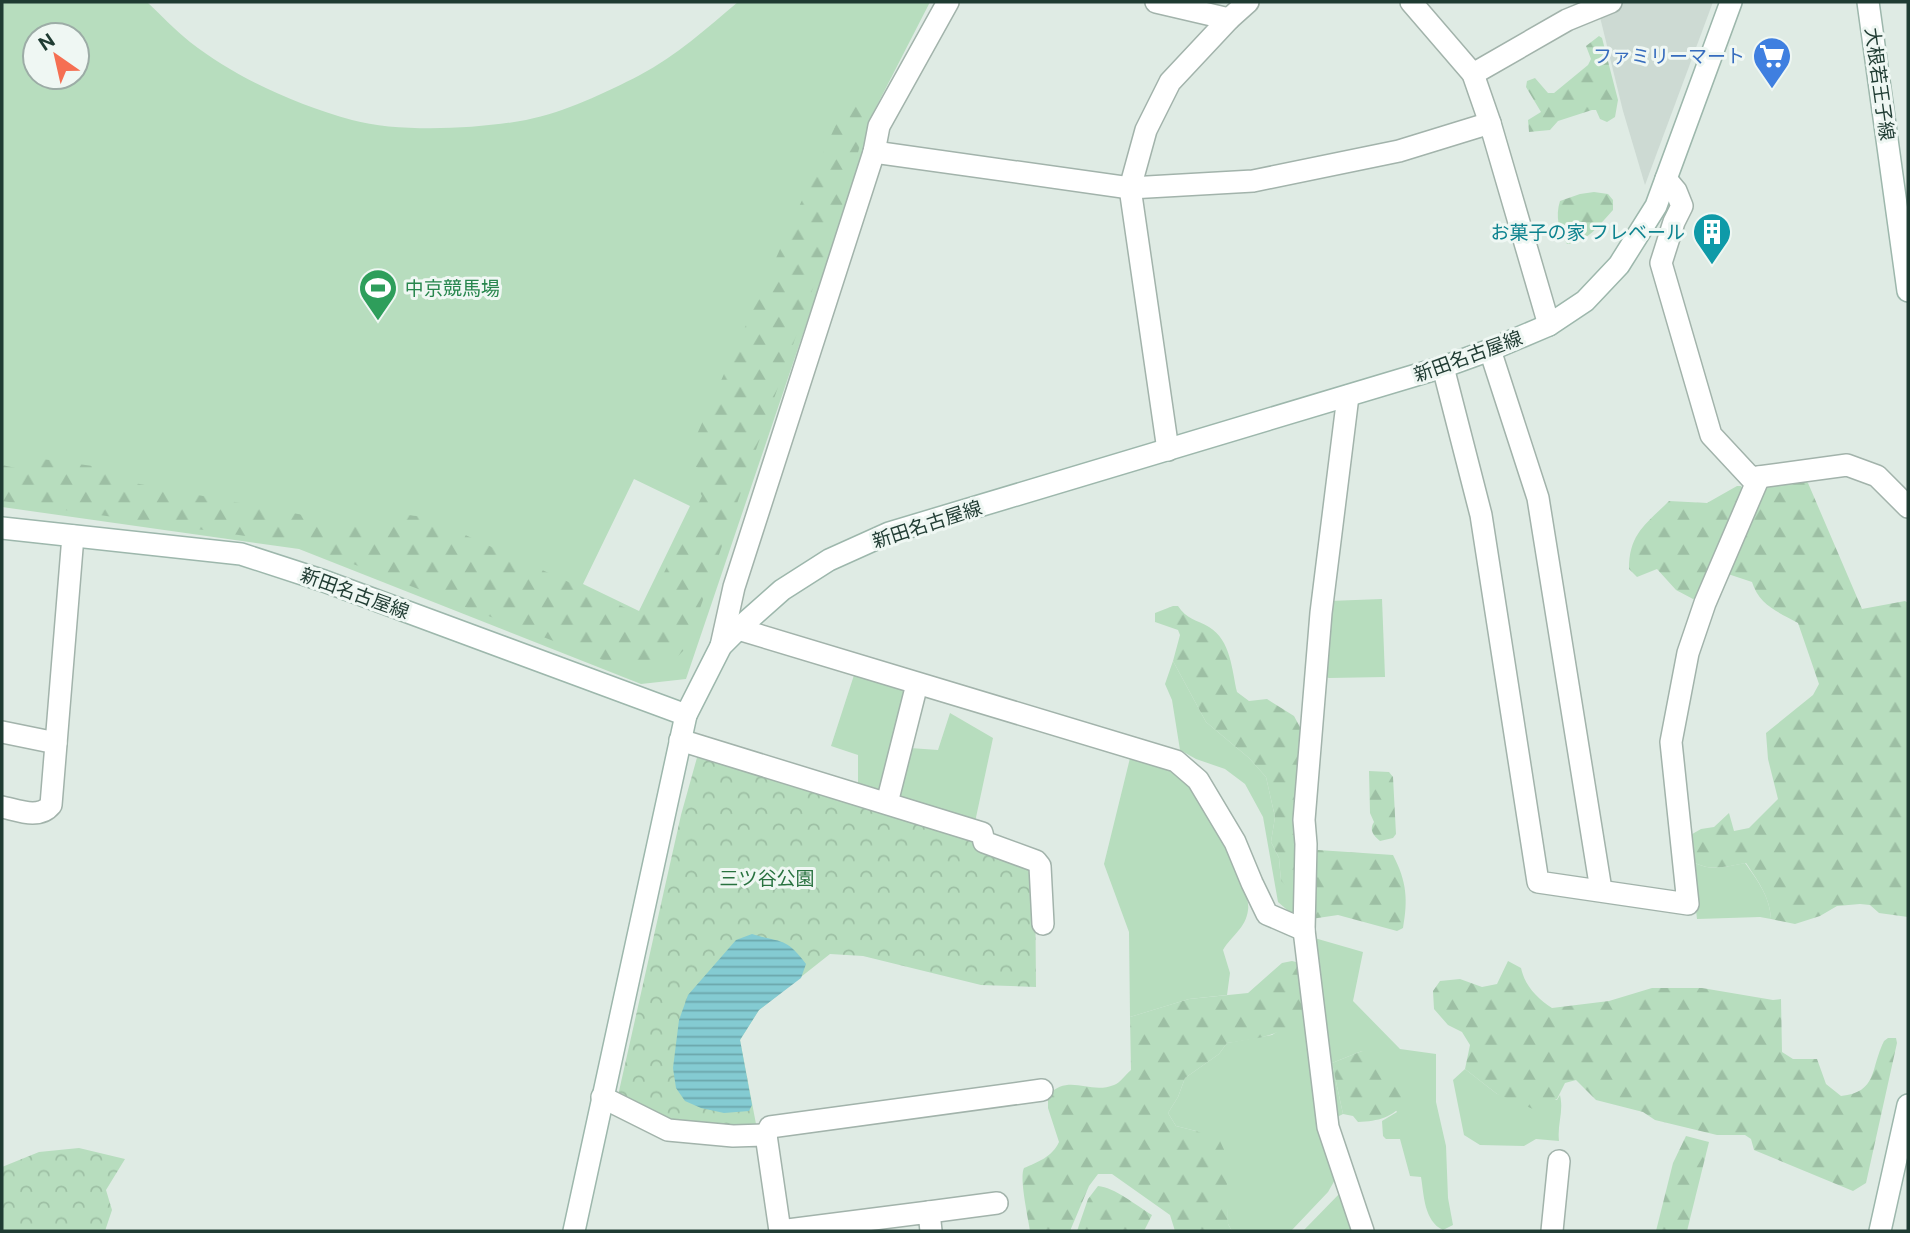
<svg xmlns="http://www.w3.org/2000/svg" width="1910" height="1233" font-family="'Public Sans','Noto Sans JP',sans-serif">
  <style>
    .built { fill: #cddad3 }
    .grass { fill: #b7ddbe; fill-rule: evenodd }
    .forest { fill: url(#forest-firs) }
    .park { fill: url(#park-crowns) }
    .water { fill: url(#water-rules) }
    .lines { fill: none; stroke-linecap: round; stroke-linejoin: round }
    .street-casing { stroke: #a2b3ab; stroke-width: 24 }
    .secondary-casing { stroke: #9db7ac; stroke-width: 24 }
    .street { stroke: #fff; stroke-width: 21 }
    .secondary { stroke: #fff; stroke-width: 21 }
    .labels { text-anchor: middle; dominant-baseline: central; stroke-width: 6; stroke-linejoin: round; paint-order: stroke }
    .shop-label { font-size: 19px; fill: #366cbe; stroke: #eff7f3; text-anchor: end }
    .street-label { font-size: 19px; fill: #1f3b32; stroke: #eff7f3 }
    .culture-label { font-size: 19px; fill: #0d838f; stroke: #eff7f3; text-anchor: end }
    .leisure-label { font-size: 19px; fill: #27864d; stroke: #eff7f3; text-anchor: start }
    .park-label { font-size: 19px; fill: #297240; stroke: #eff7f3 }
  </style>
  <defs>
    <pattern id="forest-firs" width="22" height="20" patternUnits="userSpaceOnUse" patternTransform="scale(1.75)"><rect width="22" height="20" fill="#b7ddbe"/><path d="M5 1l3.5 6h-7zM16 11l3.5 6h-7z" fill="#9dbfa4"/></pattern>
    <pattern id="park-crowns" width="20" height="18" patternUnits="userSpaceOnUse" patternTransform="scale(1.75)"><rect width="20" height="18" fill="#b7ddbe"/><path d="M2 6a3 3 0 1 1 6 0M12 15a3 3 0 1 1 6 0" fill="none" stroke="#9dbfa4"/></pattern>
    <pattern id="water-rules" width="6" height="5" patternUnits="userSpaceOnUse" patternTransform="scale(1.75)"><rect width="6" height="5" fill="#84cbd2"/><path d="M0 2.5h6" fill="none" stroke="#6ba6ab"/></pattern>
  </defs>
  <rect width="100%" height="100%" fill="#dfebe4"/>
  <polygon class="built" points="1625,2 1713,2 1645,185 1623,111 1599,13"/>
  <g class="grass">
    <path d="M2,2H147C161,15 175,30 190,42C236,78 295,104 352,120C400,133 477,129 526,120C565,112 605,93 640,75C676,56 707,28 738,2H930L872,115L852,189L686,679L641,684L299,549L2,507ZM35,35H77V77H35ZM634,479L690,506L639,611L583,584Z"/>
    <polygon points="1382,599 1385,677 1329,678 1319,675 1329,601"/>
    <polygon points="1173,661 1206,722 1249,758 1266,777 1275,817 1271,842 1279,858 1281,881 1301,887 1301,914 1293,915 1278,902 1263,817 1245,784 1225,769 1196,759 1180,750 1172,700 1165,684"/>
    <polygon points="855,672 913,687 884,796 858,787 858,755 831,746"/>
    <polygon points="950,713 993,738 975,822 897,796 910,748 938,750"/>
    <path d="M1131,754C1197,774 1215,807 1236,870C1240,881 1250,899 1248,910C1246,928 1231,936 1223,950L1230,973L1227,995L1189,999L1130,1017L1129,932L1104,864Z"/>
    <path d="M1690,860C1707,872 1726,867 1745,863C1758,881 1770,897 1771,919L1760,917L1697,919Z"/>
    <path d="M1311,937L1363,952L1353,1001L1400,1049L1436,1054V1102L1446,1146L1448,1198L1453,1225L1443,1230C1424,1221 1424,1195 1421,1177L1410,1176L1400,1139H1386L1383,1136L1382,1121L1397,1112L1362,1051L1332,1063L1343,1114L1333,1119Z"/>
    <polygon points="1305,1013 1340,1171 1328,1192 1291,1231 1232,1231 1228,1224 1226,1192 1196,1131 1176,1126 1168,1113 1178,1097 1185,1078 1219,1054 1227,1043 1272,1035"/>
    <path d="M1465,1069L1497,1094L1557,1100L1560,1095C1564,1112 1557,1124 1559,1141L1536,1139L1524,1146L1480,1145L1464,1135L1453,1080Z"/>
    <polygon points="1344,1189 1358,1231 1303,1231"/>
  </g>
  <g class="forest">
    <polygon points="1599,36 1602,38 1618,100 1615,117 1607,122 1600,119 1596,110 1592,110 1558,121 1550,130 1529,132 1528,120 1541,112 1526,87 1527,81 1535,78 1548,93 1554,93 1588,65 1591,59 1586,46"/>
    <path d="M853,97L869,102L870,108L849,186L686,648L679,655L668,663L616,665L301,544L2,501V465L25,470L32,462L42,459L107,468L110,477L113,479L372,528C395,512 405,513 430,519L639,614L645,611L702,496L697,487L704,471L685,461L846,102Z"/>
    <path d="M1594,192L1608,194L1613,200V210C1600,224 1587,243 1567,244C1559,232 1555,216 1560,201L1580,194Z"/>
    <path d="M1802,477L1808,483L1862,609L1905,601L1908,603V917L1879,913L1870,905L1860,904L1837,906L1820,916L1795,924L1771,919C1770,897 1758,881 1746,863C1726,867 1707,872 1690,860L1687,837L1701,829L1714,827L1729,813L1734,831L1749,828L1778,799L1768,759L1766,733L1813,695L1819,684L1798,623C1778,612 1759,605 1752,582L1722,572L1765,480Z"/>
    <path d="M1737,486H1741L1744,492L1697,598L1693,599L1676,590L1657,569L1637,577L1629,569C1629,534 1645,525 1669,501L1707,503Z"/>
    <path d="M1173,606H1178C1186,619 1197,620 1209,627C1231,640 1232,671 1237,692L1249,701L1267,699L1294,716L1301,729V887L1290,889L1281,881L1279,858L1271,842L1275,817L1266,777L1249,758L1206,722L1173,661L1180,635L1178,630L1155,622V613Z"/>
    <path d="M1369,771L1389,772L1393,777L1396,834L1393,838L1380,841C1373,835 1369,830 1374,822L1370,813Z"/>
    <path d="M1318,850L1393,855C1407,882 1408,900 1403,928L1397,931L1338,915L1311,919V855Z"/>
    <path d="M1292,961L1304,964L1305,1013C1281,1037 1259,1038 1227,1043L1219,1054L1185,1078L1178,1097L1168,1113L1176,1126L1196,1131L1220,1141L1226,1154L1228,1224L1232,1231H1175L1170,1215L1112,1174H1098L1089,1186L1070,1231H1030C1028,1217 1019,1178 1024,1168C1038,1162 1052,1157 1059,1142L1048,1108V1095C1070,1073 1089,1095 1114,1085C1120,1083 1126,1074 1131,1070L1130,1017L1189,999L1248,993L1282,963Z"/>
    <path d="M1508,961L1521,968C1525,986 1537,998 1552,1008L1609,1001L1652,988H1702L1773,1000L1781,999L1782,1052L1793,1059H1817L1826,1084L1841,1096C1878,1092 1870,1069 1884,1041L1888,1038H1896L1897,1043L1866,1183L1853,1191L1754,1150L1751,1139L1745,1135H1717L1655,1120L1643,1112L1596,1100L1576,1080L1565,1083L1557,1099L1533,1109L1497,1094L1465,1069L1470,1045L1462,1032L1448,1025L1434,1009L1433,991L1440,981L1460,979L1482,987L1497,984Z"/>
    <path d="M1362,1051C1383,1060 1403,1077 1406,1101C1392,1118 1379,1121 1358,1122L1353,1116L1343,1114L1332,1063Z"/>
    <polygon points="1686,1136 1709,1142 1687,1231 1656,1231 1673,1163"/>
    <path d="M1098,1186C1114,1187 1137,1206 1152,1215L1144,1231H1077L1088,1199Z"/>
  </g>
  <g class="park">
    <polygon points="698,754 974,839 1035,871 1036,987 981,985 863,956 830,954 759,1010 740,1040 756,1124 719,1128 667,1122 617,1100 681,815"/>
    <polygon points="79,1148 125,1159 106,1190 112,1210 105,1231 2,1231 2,1167 39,1152"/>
  </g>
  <path class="water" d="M752,934C781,943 786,937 806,964L801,978L759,1010L740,1040L752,1105L749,1111L724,1113L701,1108L685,1101L676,1088L673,1068L679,1020L688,995L736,940Z"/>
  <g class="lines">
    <defs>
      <g id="street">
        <polyline points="1156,2 1229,19 1170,82 1146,130 1130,188 1168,450"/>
        <polyline points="1411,2 1473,74 1490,123"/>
        <polyline points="1229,19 1248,2"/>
        <polyline points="1473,74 1567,20 1611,2"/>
        <polyline points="874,152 1130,188 1253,181 1399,151 1490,123 1549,325"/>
        <polyline points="1666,179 1676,191 1682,206 1674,222 1661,263 1711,435 1751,478 1847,465 1877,476 1908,507"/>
        <polyline points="1490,350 1538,498 1601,890"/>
        <polyline points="1443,367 1481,515 1538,882 1688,904 1671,742 1688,653 1705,603 1759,477"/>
        <polyline points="1348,396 1321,613 1304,820 1306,844 1304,930 1328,1127 1363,1231"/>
        <polyline points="738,629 1176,761 1198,780 1235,842 1252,883 1267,914 1304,930"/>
        <polyline points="721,646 734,587 874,152 879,126 948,2"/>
        <polyline points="2,732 56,743"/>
        <polyline points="680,740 982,833 984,842 1036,861 1040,866 1043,924"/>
        <polyline points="887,803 917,684"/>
        <path d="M2,807C17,810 39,820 51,805L73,536"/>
        <polyline points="602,1097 668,1130 733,1136 766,1135 780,1231 929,1212 931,1231"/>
        <polyline points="766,1135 770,1127 1042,1090"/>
        <polyline points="929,1212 997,1203"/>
        <polyline points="1552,1231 1559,1161"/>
      </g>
      <g id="secondary">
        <polyline points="1868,2 1908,291"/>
        <polyline points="2,528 241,554 324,581 686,715"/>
        <polyline points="574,1231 686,715 721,646 738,629 782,590 829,560 889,533 1443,367 1490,350 1549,325 1585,301 1619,265 1656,206 1731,2"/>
        <polyline points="1880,1231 1908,1105"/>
      </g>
    </defs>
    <use href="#street" class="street-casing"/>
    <use href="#secondary" class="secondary-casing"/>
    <use href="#street" class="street"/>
    <use href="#secondary" class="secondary"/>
  </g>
  <defs>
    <symbol id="supermarket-pin" viewBox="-11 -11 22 30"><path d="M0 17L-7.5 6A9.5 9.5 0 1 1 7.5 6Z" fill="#3f7fe0" stroke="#eff7f3"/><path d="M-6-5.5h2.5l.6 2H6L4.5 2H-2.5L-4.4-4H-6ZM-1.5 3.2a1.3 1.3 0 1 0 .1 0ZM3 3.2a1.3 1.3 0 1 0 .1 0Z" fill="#fff"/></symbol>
    <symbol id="building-pin" viewBox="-11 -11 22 30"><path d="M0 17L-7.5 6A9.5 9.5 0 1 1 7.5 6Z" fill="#0f9aa8" stroke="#eff7f3"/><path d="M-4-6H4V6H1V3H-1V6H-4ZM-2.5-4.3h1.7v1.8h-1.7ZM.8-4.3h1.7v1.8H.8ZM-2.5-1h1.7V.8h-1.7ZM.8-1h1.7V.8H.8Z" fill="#fff"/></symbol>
    <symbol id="stadium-pin" viewBox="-11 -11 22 30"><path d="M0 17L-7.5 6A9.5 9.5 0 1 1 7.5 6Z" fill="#2e9e5b" stroke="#eff7f3"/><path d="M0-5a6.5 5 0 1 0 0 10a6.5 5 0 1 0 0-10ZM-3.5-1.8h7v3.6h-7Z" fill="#fff"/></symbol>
  </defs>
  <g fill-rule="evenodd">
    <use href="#supermarket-pin" x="1750" y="34" width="44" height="60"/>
    <use href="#building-pin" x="1690" y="210" width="44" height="60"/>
    <use href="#stadium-pin" x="356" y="266" width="44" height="60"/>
  </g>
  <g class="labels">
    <g class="shop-label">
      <text x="1745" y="56">ファミリーマート</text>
    </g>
    <g class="street-label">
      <text transform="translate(1880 84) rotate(82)">大根若王子線</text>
      <text transform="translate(1468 356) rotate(-20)">新田名古屋線</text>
      <text transform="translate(927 524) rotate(-18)">新田名古屋線</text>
      <text transform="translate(355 593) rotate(20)">新田名古屋線</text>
    </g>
    <g class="culture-label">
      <text x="1685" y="232">お菓子の家 フレベール</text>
    </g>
    <g class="leisure-label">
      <text x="405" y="288">中京競馬場</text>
    </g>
    <g class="park-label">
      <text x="767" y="878">三ツ谷公園</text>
    </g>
  </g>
  <rect width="1910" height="1233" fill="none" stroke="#1f3b32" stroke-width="7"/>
  <g transform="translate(56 56) rotate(326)"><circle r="33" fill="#eff7f3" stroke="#9caca6" stroke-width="2"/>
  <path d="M0-5L12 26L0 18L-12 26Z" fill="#f56f52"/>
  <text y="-10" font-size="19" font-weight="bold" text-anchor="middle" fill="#1f3b32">N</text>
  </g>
</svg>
